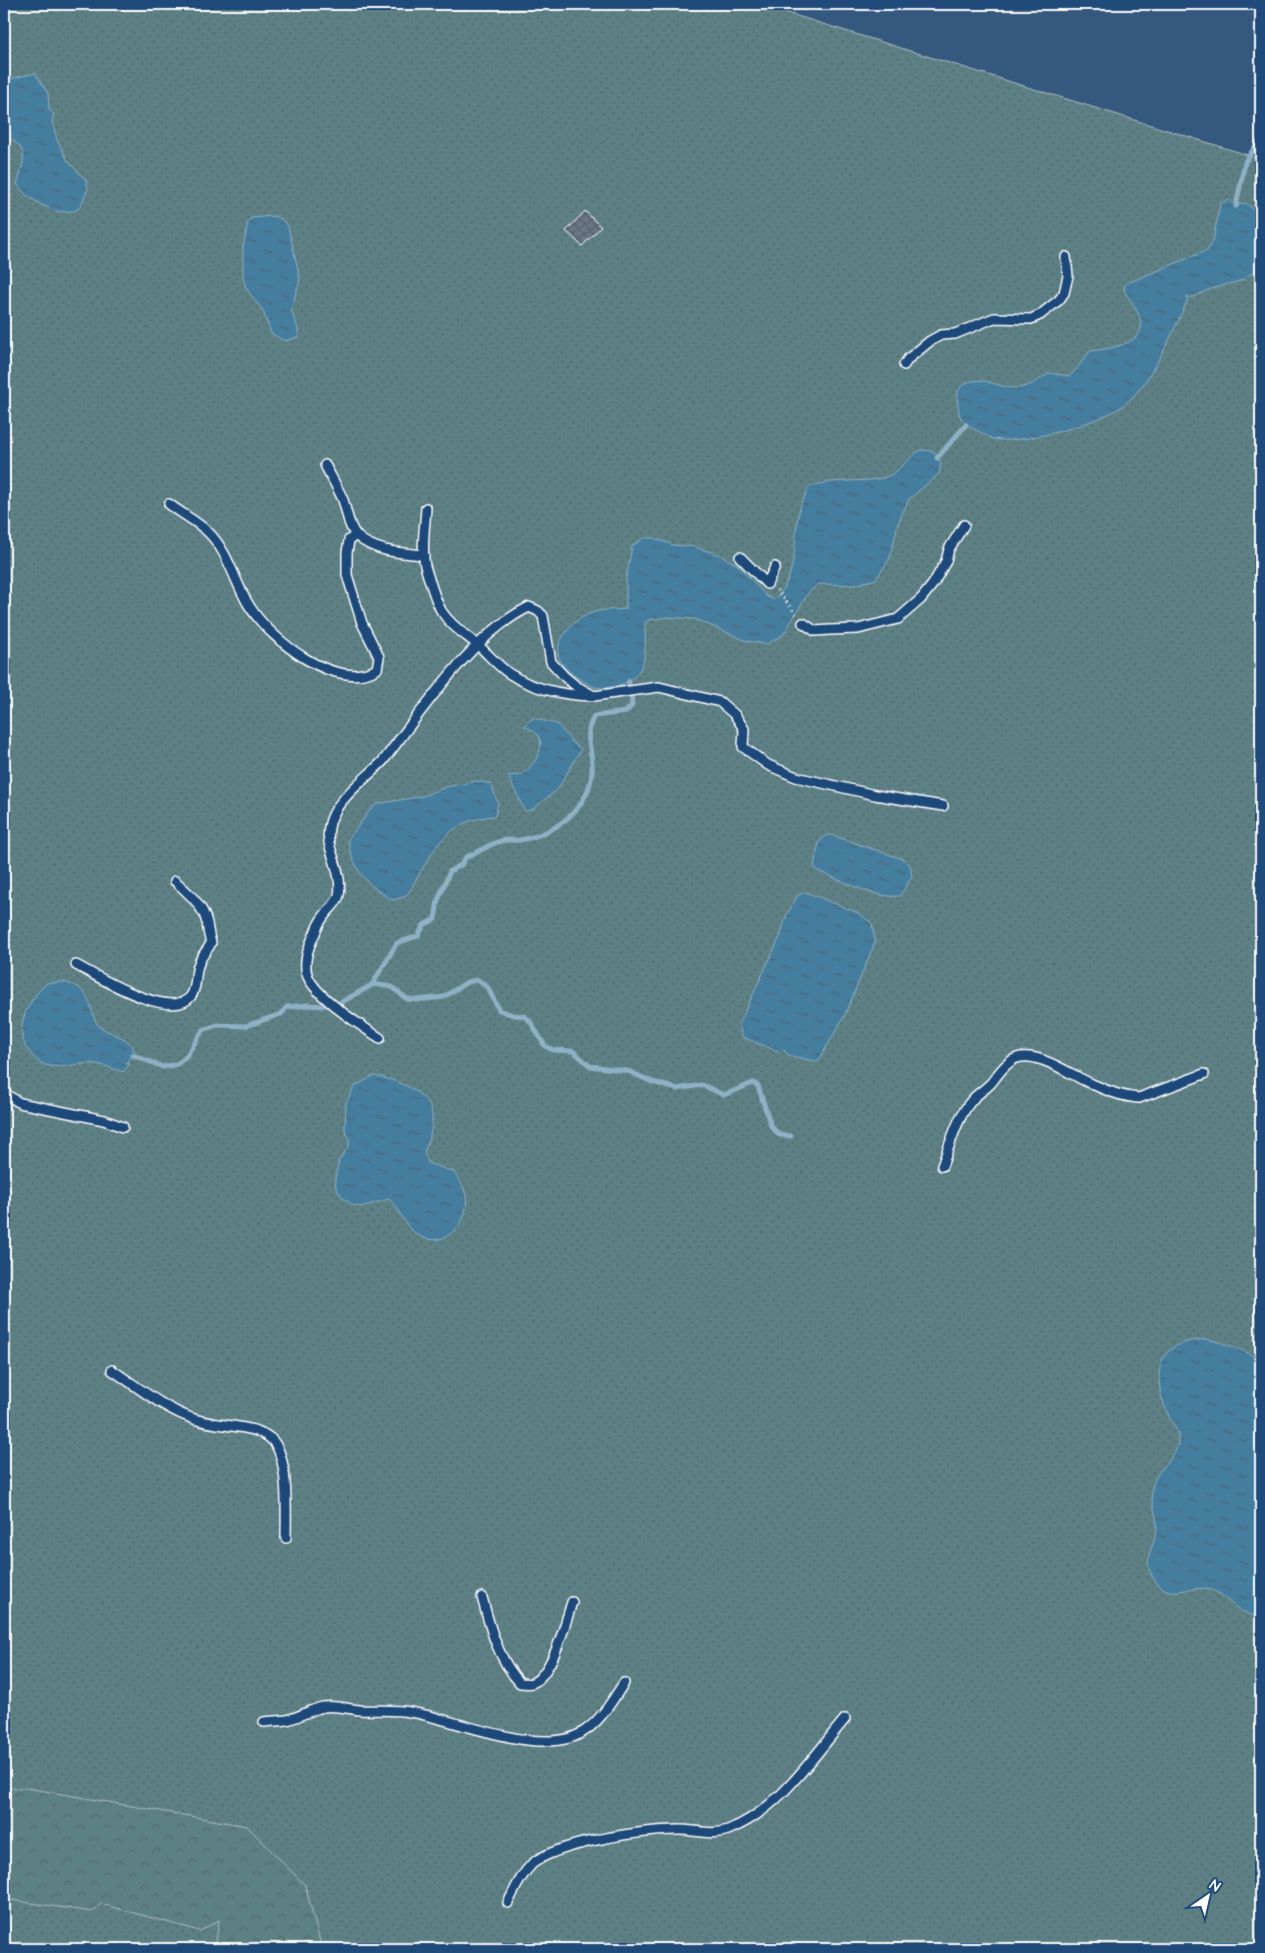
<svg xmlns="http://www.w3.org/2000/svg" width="1265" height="1953" font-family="'Architects Daughter',sans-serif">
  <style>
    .grass { fill: url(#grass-dots); stroke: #aec0c2 }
    .forest { fill: url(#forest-crowns); stroke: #aec0c2 }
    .water { fill: url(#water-ripples); stroke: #8fb1c5 }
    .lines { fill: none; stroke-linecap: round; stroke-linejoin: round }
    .stream { stroke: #8fb1c5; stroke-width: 5 }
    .building { fill: url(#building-cross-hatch); stroke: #fff }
    .service-casing { stroke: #fff; stroke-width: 12 }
    .path { stroke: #fff; stroke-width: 3; stroke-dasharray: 1 4; stroke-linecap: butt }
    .service { stroke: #1f4a7a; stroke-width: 9 }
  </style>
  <defs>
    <pattern id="grass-dots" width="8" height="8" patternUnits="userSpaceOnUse" patternTransform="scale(1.25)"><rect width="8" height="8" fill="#5d8085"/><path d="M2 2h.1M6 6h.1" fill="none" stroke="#55696b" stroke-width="1.8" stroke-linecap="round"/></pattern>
    <pattern id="forest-crowns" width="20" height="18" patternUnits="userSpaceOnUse" patternTransform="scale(1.25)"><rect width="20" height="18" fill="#5d8085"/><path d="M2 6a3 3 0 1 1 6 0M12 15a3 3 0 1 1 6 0" fill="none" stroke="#55696b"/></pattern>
    <pattern id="water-ripples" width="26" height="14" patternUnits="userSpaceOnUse" patternTransform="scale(1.25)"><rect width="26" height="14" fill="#457d9e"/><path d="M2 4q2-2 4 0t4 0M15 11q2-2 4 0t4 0" fill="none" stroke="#486475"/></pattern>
    <pattern id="building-cross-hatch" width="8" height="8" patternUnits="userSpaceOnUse" patternTransform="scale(1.25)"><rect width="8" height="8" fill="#687888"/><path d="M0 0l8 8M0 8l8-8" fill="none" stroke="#5a626a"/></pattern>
  </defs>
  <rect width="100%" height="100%" fill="#35587e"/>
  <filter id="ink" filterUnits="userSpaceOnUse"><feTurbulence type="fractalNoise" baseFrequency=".02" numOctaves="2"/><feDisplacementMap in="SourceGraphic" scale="10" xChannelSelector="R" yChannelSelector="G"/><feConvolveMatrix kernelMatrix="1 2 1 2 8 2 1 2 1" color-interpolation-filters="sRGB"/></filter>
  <g filter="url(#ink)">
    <polygon class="grass" points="4,4 758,4 1261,159 1261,1949 4,1949"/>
    <polygon class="forest" points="4,1788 27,1788 247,1826 305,1885 322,1949 215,1949 219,1920 200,1931 101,1904 92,1912 4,1899"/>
    <g class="water">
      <path d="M35,73L48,93L49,110L54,114L52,121L57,140L68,161L86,180L88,189L80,207L74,211L59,212L42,205L26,195L17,184C24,161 31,147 4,136V82L6,80Z"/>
      <path d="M1228,200L1236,205L1245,203L1251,207L1261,222V255L1257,269L1243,280L1211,289L1193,297H1187V302C1172,333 1150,387 1121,407C1095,424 1023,445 993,439C988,437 982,433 976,430C968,426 960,422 959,412C958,404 955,393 961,387C976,373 995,386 1012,388C1026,389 1038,381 1049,373L1069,376L1075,371L1090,351C1106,349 1144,345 1141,323C1139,311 1131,301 1124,291L1125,284L1208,250L1213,241L1220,204Z"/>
      <polygon points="274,216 281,219 288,226 300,279 291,310 298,329 298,337 284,341 271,333 263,311 246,288 243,278 243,247 248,222 251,218"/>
      <path d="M921,450L933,451L941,462L939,474L909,499L898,523L890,558L876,579L854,585L819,584L809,592L783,635L767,644L747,641L695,619L667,617L649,620L645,623C645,640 648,661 636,675C627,685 607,690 594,687C589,685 584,681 580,679C559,667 550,652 567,631C573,622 584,615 595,612C604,609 616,610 626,609V579L632,546L644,538H654L673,545L695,547L720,555L738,565L766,596L775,600C799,573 792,544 799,512C800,503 806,495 809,487C833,478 859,483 883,478C900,474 906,457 921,450Z"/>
      <path d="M533,718L557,724L572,742L581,749L558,789L533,809L525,811L508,776L522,775C539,760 553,737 524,726Z"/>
      <path d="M477,781L491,784L498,803L495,816C451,819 437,843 417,878C413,884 410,893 404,897C400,898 396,899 392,900C366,884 353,870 348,840L370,810L377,804L423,796L446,787Z"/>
      <path d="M827,835H832L905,860L910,865L912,876L900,896C875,899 841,880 818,871L814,866L819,842Z"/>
      <polygon points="806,892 858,913 872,923 875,942 845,1015 818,1062 788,1055 784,1050 780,1052 742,1037 739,1024 780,937 787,914 798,895"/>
      <path d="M64,982C68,984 75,985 78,987C94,998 90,1019 100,1027C111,1035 135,1038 134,1054L125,1064H130L123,1072C114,1069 106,1066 97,1064C78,1061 59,1072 41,1063C38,1062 35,1058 32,1055C10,1033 27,1001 47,983Z"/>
      <path d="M373,1076C392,1078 425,1090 431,1110C435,1122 429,1141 424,1152L428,1163L454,1172C458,1179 465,1188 466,1196C471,1223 443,1251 418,1235C403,1227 402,1210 389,1199L361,1207L353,1205L343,1198L336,1188L335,1179L339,1160L349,1146V1138L345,1130L346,1103L354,1087Z"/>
      <path d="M1207,1339C1227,1344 1245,1350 1261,1361V1618C1254,1616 1246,1613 1240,1610C1226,1602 1224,1592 1206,1589C1186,1585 1169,1602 1154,1579C1141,1559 1154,1549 1157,1529C1158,1514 1148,1500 1153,1484C1157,1469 1175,1460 1178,1443C1180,1430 1171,1423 1167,1412C1161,1399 1156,1378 1161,1364C1167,1343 1189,1341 1207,1339Z"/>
    </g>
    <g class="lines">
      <g class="stream">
        <polyline points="1236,206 1245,162 1261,138"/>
        <polyline points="937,458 966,425"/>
        <polyline points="629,681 629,687"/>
        <polyline points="373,984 392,987 407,999 417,1000 444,997 467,982 478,980 488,988 499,1010 513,1015 524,1016 530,1021 545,1046 553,1050 573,1051 590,1066 628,1071 652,1082 677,1089 702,1085 724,1095 753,1083 758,1086 771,1126 779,1135 791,1136"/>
        <path d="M338,1004L372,985L397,943L418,936L424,925L435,919L438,900L450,871L461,865L466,857C479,853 488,844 501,841C507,839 513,841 520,840C555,834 589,809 592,772C594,749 582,739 594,716L626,712L632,705L631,695"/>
        <polyline points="133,1055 163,1067 177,1064 185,1058 203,1030 217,1025 246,1026 281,1014 287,1007 309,1005 323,1006"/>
      </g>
    </g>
    <polygon class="building" points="585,211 601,227 582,246 566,231"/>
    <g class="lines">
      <defs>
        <g id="service">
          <polyline points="904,365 908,359 930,341 941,335 955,334 994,318 1031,319 1040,315 1059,300 1064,293 1068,276 1066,257"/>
          <path d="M325,465C331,477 338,488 343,500C347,511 348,527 357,536C374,552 402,553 424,555"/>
          <path d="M169,504C182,514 198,522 209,533C229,553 235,584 250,607C271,640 336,692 377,669L379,657L362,623L347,575V553L349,540L356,535"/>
          <path d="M426,508C425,526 421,548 425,566C428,576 437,604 442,612C452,627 466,635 479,646C489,655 499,667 510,674C533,689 564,695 591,696"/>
          <polyline points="740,557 767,584 775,567"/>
          <polyline points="803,623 815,631 830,630 858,629 898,619 921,599 933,584 946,561 949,549 964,525"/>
          <path d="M76,965C97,976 172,1022 191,996C198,986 194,974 199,963C201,956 208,950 211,943C209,937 208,930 207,923C203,905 188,893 175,881"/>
          <path d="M380,1038C361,1026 317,997 308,977C302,963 309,946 315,933C317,927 320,921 324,916C329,909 337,904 339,895C342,881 335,863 331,850C317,810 360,785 383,761C423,710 471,635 529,607L538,611L543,616L551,662L565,677L576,686L594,696L659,687L720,702L735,715L744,729L743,747L768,765L796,777L875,795L943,806"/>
          <polyline points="4,1093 20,1103 104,1120 123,1127"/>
          <path d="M942,1166C950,1145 957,1117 972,1100C978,1093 986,1089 992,1082C998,1074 1007,1061 1017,1058C1039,1051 1072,1076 1092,1084C1107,1091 1122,1097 1139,1098L1204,1074"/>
          <path d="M112,1370C138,1387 164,1409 194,1419C213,1425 234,1425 254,1430C260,1432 269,1436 273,1441C289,1459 286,1514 286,1538"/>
          <path d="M482,1597C490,1628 498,1659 520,1683C524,1683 529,1684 532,1683C552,1676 566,1621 572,1602"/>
          <path d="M264,1722C271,1721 279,1721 287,1720C299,1717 310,1710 323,1707C335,1705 348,1709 360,1710C377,1711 393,1709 410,1712C454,1718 545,1761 586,1730C602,1719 613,1699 624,1683"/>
          <path d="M508,1903C515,1889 521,1875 532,1864C558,1842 645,1830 679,1830C695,1830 712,1836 728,1830C779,1810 811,1759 845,1719"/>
        </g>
      </defs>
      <use href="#service" class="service-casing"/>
      <polyline class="path" points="777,590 796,614"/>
      <use href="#service" class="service"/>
    </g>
  </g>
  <rect width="1265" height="1953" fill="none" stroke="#1f4a7a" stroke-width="20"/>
  <rect x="10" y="10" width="1245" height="1933" fill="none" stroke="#fff" stroke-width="2" filter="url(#ink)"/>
  <g transform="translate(1208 1896) rotate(34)" stroke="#1f4a7a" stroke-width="4" paint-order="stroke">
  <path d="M0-4L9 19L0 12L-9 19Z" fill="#ffffff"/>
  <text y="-8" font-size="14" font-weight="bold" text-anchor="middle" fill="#ffffff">N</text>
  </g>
</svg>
